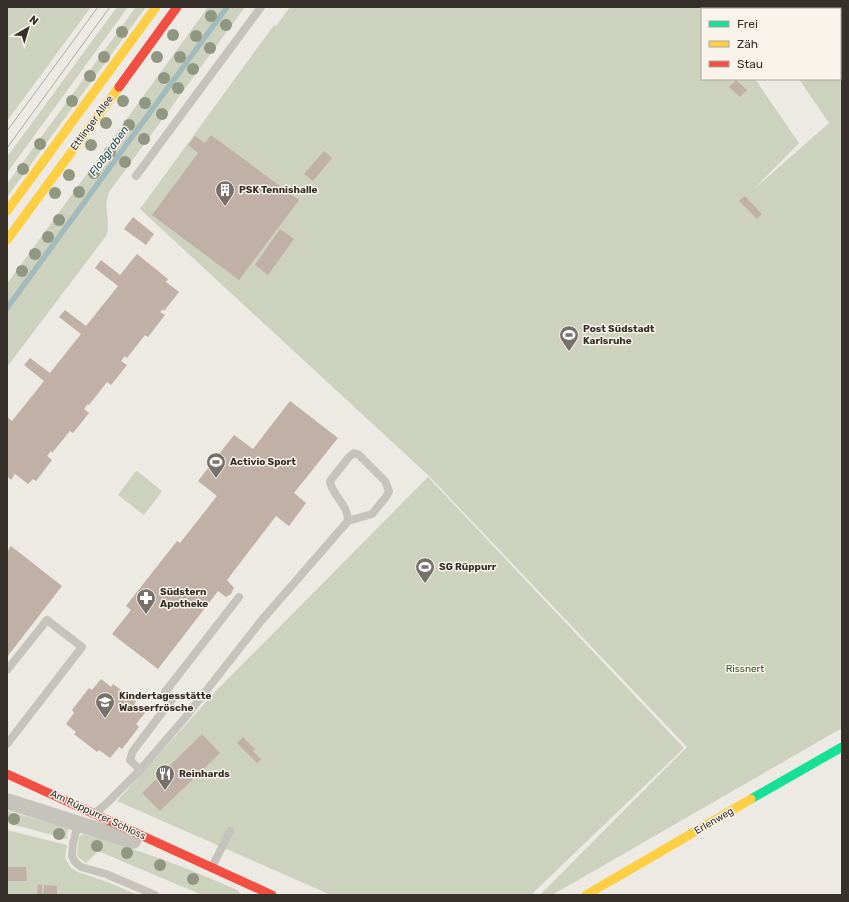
<svg xmlns="http://www.w3.org/2000/svg" width="849" height="902" font-family="Rubik,sans-serif">
  <style>
    .green { fill: #cdd2be }
    .lines { fill: none; stroke-linecap: round; stroke-linejoin: round }
    .stream { stroke: #a1bbbd; stroke-width: 5.5 }
    .building { fill: #c0b0a6 }
    .lane { stroke: #c6c2bc; stroke-width: 8 }
    .street { stroke: #c6c2bc; stroke-width: 16 }
    .fast { stroke: #16e098; stroke-width: 9 }
    .slow { stroke: #ffcf43; stroke-width: 9 }
    .jam { stroke: #f24e42; stroke-width: 9 }
    .tram { stroke: #aeaaa6; stroke-width: 1 }
    .tree { fill: #909780 }
    .labels { text-anchor: middle; dominant-baseline: central; stroke-width: 3; stroke-linejoin: round; paint-order: stroke }
    .street-label { font-size: 10px; fill: #372f2a; stroke: #f9f4eb }
    .poi-label { font-size: 10px; font-weight: bold; fill: #372f2a; stroke: #f9f4eb; text-anchor: start }
    .park-label { font-size: 10px; fill: #43542f; stroke: #f9f4eb }
    .water-label { font-size: 11px; font-style: italic; fill: #224f57; stroke: #f9f4eb }
  </style>
  <rect width="100%" height="100%" fill="#ede9e3"/>
  <g class="green">
    <polygon points="7,7 91,7 7,121"/>
    <polygon points="117,7 128,7 7,173 7,157"/>
    <polygon points="136,7 146,7 7,197 7,184"/>
    <path d="M208,7H245L109,192C102,211 112,220 106,236L7,367V284Z"/>
    <polygon points="290,7 707,7 708,9 702,9 702,79 755,79 799,143 754,189 829,123 799,79 840,79 840,9 751,9 750,7 842,7 842,728 552,895 540,895 687,747 429,476 140,209 274,25 276,26"/>
    <polygon points="137,471 162,491 144,515 118,495 135,472"/>
    <polygon points="428,477 684,748 531,895 331,895 117,801 216,691"/>
    <polygon points="7,811 68,828 67,839 7,823"/>
    <polygon points="7,830 67,845 65,858 71,868 78,872 110,883 138,895 7,895"/>
    <path d="M83,834C137,849 189,868 239,891L240,895H202L98,851L86,863L77,856L79,837Z"/>
  </g>
  <g class="lines">
    <polyline class="stream" points="7,308 227,7"/>
  </g>
  <g class="building">
    <polygon points="736,80 747,90 740,97 729,87"/>
    <polygon points="211,135 299,200 239,280 152,215 198,153 188,145 192,140 195,136 205,143"/>
    <polygon points="324,151 332,158 313,181 304,174"/>
    <polygon points="745,196 762,214 757,219 739,201"/>
    <polygon points="133,217 154,234 146,245 124,229"/>
    <polygon points="280,229 294,239 268,275 255,265"/>
    <polygon points="137,254 168,279 166,282 179,292 164,311 163,309 160,312 165,315 148,337 145,335 127,358 125,356 121,361 127,365 111,385 107,382 89,405 88,404 84,409 89,413 73,433 70,431 52,453 51,451 47,456 52,460 36,481 33,479 28,484 15,474 11,480 7,476 7,417 12,421 44,381 24,365 30,358 50,373 81,334 59,317 65,310 86,326 118,286 95,268 101,260 120,275"/>
    <polygon points="290,401 338,438 294,493 306,503 289,526 276,516 227,580 234,588 231,594 226,597 218,591 158,669 112,634 131,610 126,606 177,541 180,543 217,496 198,481 234,435 253,449"/>
    <polygon points="11,546 62,586 7,657 7,552"/>
    <polygon points="101,679 111,687 113,684 136,701 134,705 145,713 136,724 139,727 122,749 119,747 110,758 99,750 97,752 74,734 76,732 66,724 74,713 72,710 89,688 92,690"/>
    <polygon points="202,734 220,753 160,811 142,793"/>
    <polygon points="243,737 255,749 253,751 261,759 257,763 237,743"/>
    <polygon points="7,867 26,867 27,881 7,881"/>
    <polygon points="38,884 42,885 42,894 37,894"/>
    <polygon points="44,885 57,886 57,895 43,895"/>
  </g>
  <g class="lines">
    <g class="lane">
      <polyline points="136,176 261,7"/>
      <polyline points="7,670 47,620 82,647 7,744"/>
      <polyline points="140,770 130,760 133,751 173,698 165,692 239,597"/>
      <path d="M95,813L106,804L140,770L184,719L261,621L348,521C348,504 332,496 330,481L349,457L354,453L359,455L385,481L389,491L386,497L372,514L348,521"/>
      <polyline points="80,822 78,824 73,843 72,856 75,862 81,867 106,874 155,895"/>
      <polyline points="212,867 230,831"/>
    </g>
    <polyline class="street" points="7,801 133,841"/>
    <polyline class="fast" points="751,799 842,747"/>
    <g class="slow">
      <polyline points="7,211 156,7"/>
      <polyline points="7,240 119,87"/>
      <polyline points="586,895 751,799"/>
    </g>
    <g class="jam">
      <polyline points="119,87 177,7"/>
      <polyline points="7,774 272,895"/>
    </g>
    <g class="tram">
      <polyline points="7,131 98,7"/>
      <polyline points="7,148 110,7"/>
    </g>
  </g>
  <g class="tree">
    <circle cx="211" cy="16" r="6"/>
    <circle cx="226" cy="25" r="6"/>
    <circle cx="122" cy="32" r="6"/>
    <circle cx="173" cy="35" r="6"/>
    <circle cx="196" cy="36" r="6"/>
    <circle cx="210" cy="48" r="6"/>
    <circle cx="104" cy="57" r="6"/>
    <circle cx="157" cy="57" r="6"/>
    <circle cx="180" cy="57" r="6"/>
    <circle cx="193" cy="69" r="6"/>
    <circle cx="90" cy="76" r="6"/>
    <circle cx="164" cy="78" r="6"/>
    <circle cx="178" cy="88" r="6"/>
    <circle cx="72" cy="101" r="6"/>
    <circle cx="123" cy="101" r="6"/>
    <circle cx="145" cy="103" r="6"/>
    <circle cx="162" cy="114" r="6"/>
    <circle cx="106" cy="123" r="6"/>
    <circle cx="129" cy="125" r="6"/>
    <circle cx="144" cy="139" r="6"/>
    <circle cx="40" cy="144" r="6"/>
    <circle cx="91" cy="145" r="6"/>
    <circle cx="110" cy="152" r="6"/>
    <circle cx="125" cy="162" r="6"/>
    <circle cx="23" cy="169" r="6"/>
    <circle cx="94" cy="173" r="6"/>
    <circle cx="69" cy="175" r="6"/>
    <circle cx="79" cy="192" r="6"/>
    <circle cx="55" cy="193" r="6"/>
    <circle cx="59" cy="220" r="6"/>
    <circle cx="48" cy="237" r="6"/>
    <circle cx="35" cy="254" r="6"/>
    <circle cx="22" cy="271" r="6"/>
    <circle cx="14" cy="819" r="6"/>
    <circle cx="59" cy="834" r="6"/>
    <circle cx="97" cy="846" r="6"/>
    <circle cx="127" cy="853" r="6"/>
    <circle cx="160" cy="865" r="6"/>
    <circle cx="193" cy="879" r="6"/>
  </g>
  <defs>
    <symbol id="building-pin" viewBox="-11 -11 22 30"><path d="M0 17L-7.5 6A9.5 9.5 0 1 1 7.5 6Z" fill="#77706b" stroke="#f9f4eb"/><path d="M-4-6H4V6H1V3H-1V6H-4ZM-2.5-4.3h1.7v1.8h-1.7ZM.8-4.3h1.7v1.8H.8ZM-2.5-1h1.7V.8h-1.7ZM.8-1h1.7V.8H.8Z" fill="#fff"/></symbol>
    <symbol id="stadium-pin" viewBox="-11 -11 22 30"><path d="M0 17L-7.5 6A9.5 9.5 0 1 1 7.5 6Z" fill="#77706b" stroke="#f9f4eb"/><path d="M0-5a6.5 5 0 1 0 0 10a6.5 5 0 1 0 0-10ZM-3.5-1.8h7v3.6h-7Z" fill="#fff"/></symbol>
    <symbol id="pharmacy-pin" viewBox="-11 -11 22 30"><path d="M0 17L-7.5 6A9.5 9.5 0 1 1 7.5 6Z" fill="#77706b" stroke="#f9f4eb"/><path d="M-2-6h4v4h4v4h-4v4h-4v-4h-4v-4h4Z" fill="#fff"/></symbol>
    <symbol id="school-pin" viewBox="-11 -11 22 30"><path d="M0 17L-7.5 6A9.5 9.5 0 1 1 7.5 6Z" fill="#77706b" stroke="#f9f4eb"/><path d="M0-5L7-2L0 1L-7-2ZM-4 1L0 2.5L4 1V4Q0 6-4 4Z" fill="#fff"/></symbol>
    <symbol id="restaurant-pin" viewBox="-11 -11 22 30"><path d="M0 17L-7.5 6A9.5 9.5 0 1 1 7.5 6Z" fill="#77706b" stroke="#f9f4eb"/><path d="M-5-6h1v4h1v-4h1v4h1v-4h1v5L-1.5 .5V6h-2V.5L-5-1ZM5-6V6H3V1.5H1.5Q1.5-4 5-6Z" fill="#fff"/></symbol>
  </defs>
  <g fill-rule="evenodd">
    <use href="#building-pin" x="214" y="179" width="22" height="30"/>
    <use href="#stadium-pin" x="558" y="324" width="22" height="30"/>
    <use href="#stadium-pin" x="205" y="451" width="22" height="30"/>
    <use href="#stadium-pin" x="414" y="556" width="22" height="30"/>
    <use href="#pharmacy-pin" x="135" y="587" width="22" height="30"/>
    <use href="#school-pin" x="94" y="691" width="22" height="30"/>
    <use href="#restaurant-pin" x="154" y="763" width="22" height="30"/>
  </g>
  <g class="labels">
    <g class="street-label">
      <text transform="translate(92 123) rotate(-54)">Ettlinger Allee</text>
      <text transform="translate(98 815) rotate(25)">Am Rüppurrer Schloss</text>
      <text transform="translate(714 821) rotate(-30)">Erlenweg</text>
    </g>
    <g class="poi-label">
      <text x="239" y="190">PSK Tennishalle</text>
      <text x="583" y="329">Post Südstadt<tspan x="583" dy="12">Karlsruhe</tspan></text>
      <text x="230" y="462">Activio Sport</text>
      <text x="439" y="567">SG Rüppurr</text>
      <text x="160" y="592">Südstern<tspan x="160" dy="12">Apotheke</tspan></text>
      <text x="119" y="696">Kindertagesstätte<tspan x="119" dy="12">Wasserfrösche</tspan></text>
      <text x="179" y="774">Reinhards</text>
    </g>
    <g class="park-label">
      <text x="745" y="669">Rissnert</text>
    </g>
    <g class="water-label">
      <text transform="translate(109 151) rotate(-54)">Floßgraben</text>
    </g>
  </g>
  <rect width="849" height="902" fill="none" stroke="#372f2a" stroke-width="16"/>
  <rect x="701" y="8" width="140" height="72" fill="#f9f4eb" stroke="#aba59e"/>
  <rect x="709" y="21" width="20" height="6" fill="#16e098" stroke="#aba59e"/>
  <text x="737" y="28" font-size="12" fill="#372f2a">Frei</text>
  <rect x="709" y="41" width="20" height="6" fill="#ffcf43" stroke="#aba59e"/>
  <text x="737" y="48" font-size="12" fill="#372f2a">Zäh</text>
  <rect x="709" y="61" width="20" height="6" fill="#f24e42" stroke="#aba59e"/>
  <text x="737" y="68" font-size="12" fill="#372f2a">Stau</text>
  <g transform="translate(28 28) rotate(38)" stroke="#f9f4eb" stroke-width="3" paint-order="stroke">
  <path d="M0-3L7 15L0 10L-7 15Z" fill="#372f2a"/>
  <text y="-6" font-size="11" font-weight="bold" text-anchor="middle" fill="#372f2a">N</text>
  </g>
</svg>
